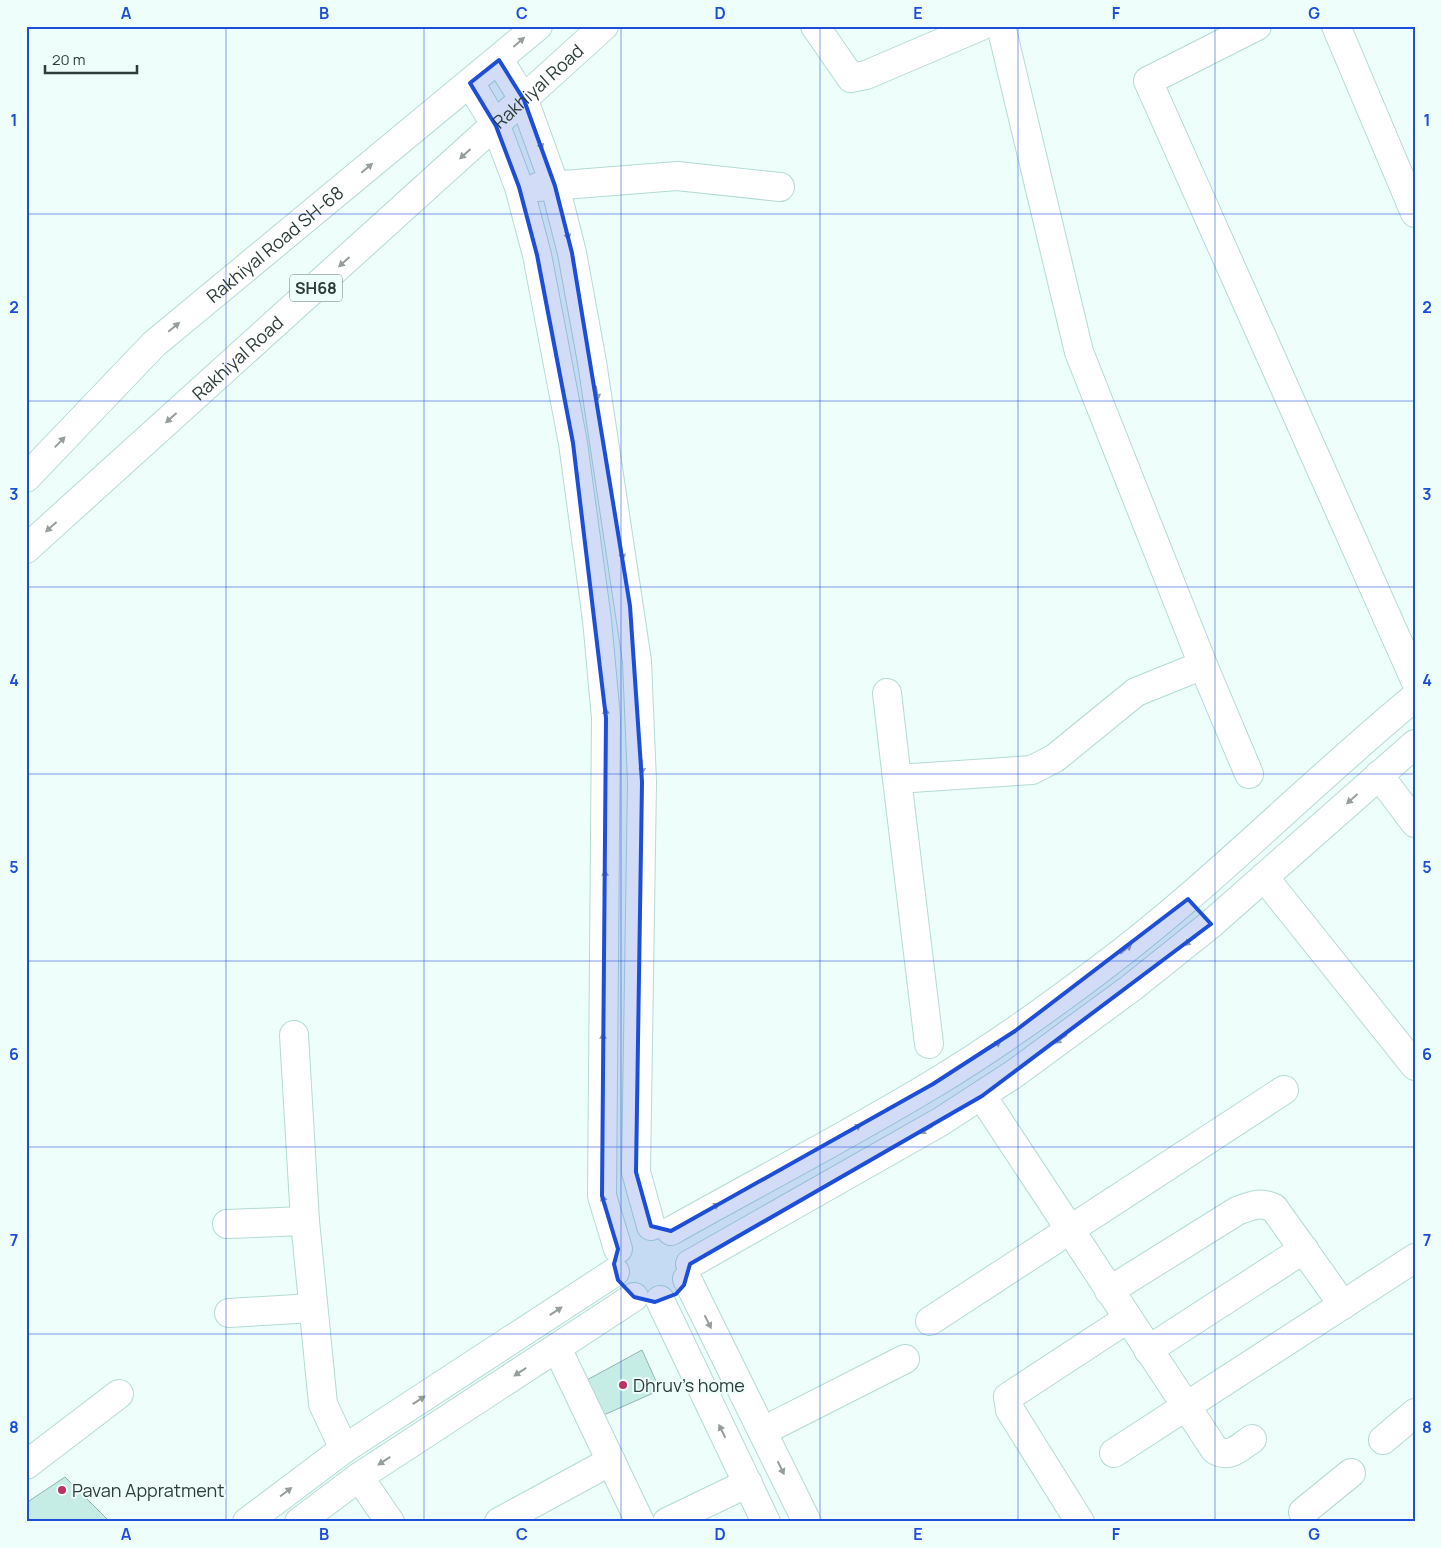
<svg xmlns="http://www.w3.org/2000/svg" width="1441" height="1548" font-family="Manrope,sans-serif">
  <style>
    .building { fill: #c5ede6; stroke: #8fb6af }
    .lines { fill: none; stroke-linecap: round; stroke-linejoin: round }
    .minor-casing { stroke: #b3dbd4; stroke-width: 30 }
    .major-casing { stroke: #b3dbd4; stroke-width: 30 }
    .minor { stroke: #fff; stroke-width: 28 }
    .major { stroke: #fff; stroke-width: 28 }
    .oneway { fill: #969e9c }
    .marked { fill: #1d4ed8; fill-opacity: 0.2; stroke: #1d4ed8; stroke-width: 4; stroke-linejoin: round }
    .grid { fill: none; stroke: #1d4ed8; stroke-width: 1; stroke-opacity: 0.55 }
    .poi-dot { fill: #bd3164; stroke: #eefefb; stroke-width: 2 }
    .labels { text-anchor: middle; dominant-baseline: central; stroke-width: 4; stroke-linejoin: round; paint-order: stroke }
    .shield { fill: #eefefb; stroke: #677774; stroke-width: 1 }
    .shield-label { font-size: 16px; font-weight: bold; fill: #2d3d3a }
    .street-label { font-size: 18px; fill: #2d3d3a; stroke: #eefefb }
    .poi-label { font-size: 18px; fill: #2d3d3a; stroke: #eefefb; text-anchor: start }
    .neatline { fill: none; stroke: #1d4ed8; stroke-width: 2 }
    .grid-label { font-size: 16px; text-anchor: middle; font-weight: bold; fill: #1d4ed8 }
  </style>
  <rect width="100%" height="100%" fill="#eefefb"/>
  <g class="building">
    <polygon points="642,1350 660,1390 597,1418 587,1380"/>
    <polygon points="65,1477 110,1522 26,1522 26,1503"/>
  </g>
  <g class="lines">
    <defs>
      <g id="minor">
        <polyline points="815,26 851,78 866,75 981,26"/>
        <polyline points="1001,26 1079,352 1203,665 1249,774"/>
        <polyline points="1257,26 1148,81 1415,680"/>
        <polyline points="1336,26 1415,213"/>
        <polyline points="499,60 524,100 555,186 572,253 592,362 637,661 642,782 636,1172 651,1226"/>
        <polyline points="470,83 496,126 519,187 537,255 573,443 597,620 606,718 602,1196 618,1249"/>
        <polyline points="538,187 677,176 780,187"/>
        <polyline points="887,693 897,779"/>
        <polyline points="1379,775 1415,823"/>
        <polyline points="1264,877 1415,1066"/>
        <polyline points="294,1035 305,1221 323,1404 344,1449"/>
        <polyline points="929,1044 897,779 1032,770 1055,758 1136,692 1203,665"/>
        <path d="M982,1096L1215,1450C1230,1459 1240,1447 1252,1439"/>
        <polyline points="227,1224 305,1221"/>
        <path d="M671,1231C758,1182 847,1136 933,1084C991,1049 1046,1010 1100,969C1211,886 1308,785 1415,697"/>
        <polyline points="690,1264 940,1122 1014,1074 1131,988 1211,924 1415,744"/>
        <polyline points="687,1279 807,1522"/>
        <path d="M1109,1291L1237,1211C1250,1206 1260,1201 1274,1208L1343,1305"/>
        <polyline points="660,1300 766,1522"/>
        <polyline points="229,1313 313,1308"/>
        <polyline points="930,1321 1284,1090"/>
        <polyline points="557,1348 640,1522"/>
        <polyline points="1148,1350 1304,1249"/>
        <polyline points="763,1431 905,1359"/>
        <polyline points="1383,1440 1415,1413"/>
        <polyline points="1114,1453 1415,1258"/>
        <polyline points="26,1465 119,1394"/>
        <polyline points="359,1477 390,1522"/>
        <polyline points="1303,1512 1351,1473"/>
        <polyline points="247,1522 344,1449 615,1272"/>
        <polyline points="299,1522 359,1477 634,1297"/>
        <polyline points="499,1522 611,1461"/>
        <polyline points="667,1522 748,1483"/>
        <polyline points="1080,1522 1010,1410 1008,1397 1127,1319"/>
      </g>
      <g id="major">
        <path id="s1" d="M26,478L154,344L538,26"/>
        <path id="s2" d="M26,549L604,26"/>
      </g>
    </defs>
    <use href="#minor" class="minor-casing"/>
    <use href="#major" class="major-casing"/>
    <use href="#minor" class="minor"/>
    <use href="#major" class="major"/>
  </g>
  <defs><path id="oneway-solid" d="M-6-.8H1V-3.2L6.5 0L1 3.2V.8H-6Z" transform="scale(1.25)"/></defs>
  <g class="oneway">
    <use href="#oneway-solid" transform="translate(519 42) rotate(-41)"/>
    <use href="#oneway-solid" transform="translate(540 143) rotate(70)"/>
    <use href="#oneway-solid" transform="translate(465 154) rotate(138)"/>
    <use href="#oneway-solid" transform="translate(367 168) rotate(-40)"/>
    <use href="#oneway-solid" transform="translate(567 233) rotate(76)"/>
    <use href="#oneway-solid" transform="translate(344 262) rotate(138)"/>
    <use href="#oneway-solid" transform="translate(174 327) rotate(-40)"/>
    <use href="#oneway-solid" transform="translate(597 393) rotate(81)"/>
    <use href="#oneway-solid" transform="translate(171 418) rotate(138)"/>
    <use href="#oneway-solid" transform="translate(60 442) rotate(-46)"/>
    <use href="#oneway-solid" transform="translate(51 527) rotate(138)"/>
    <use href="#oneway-solid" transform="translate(622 553) rotate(81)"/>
    <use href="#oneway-solid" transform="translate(606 715) rotate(-94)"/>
    <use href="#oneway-solid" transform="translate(642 767) rotate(87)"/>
    <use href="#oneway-solid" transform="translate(1352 799) rotate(138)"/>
    <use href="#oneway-solid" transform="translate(605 877) rotate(-89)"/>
    <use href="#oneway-solid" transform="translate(1190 941) rotate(142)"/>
    <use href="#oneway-solid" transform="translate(1126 949) rotate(-39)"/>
    <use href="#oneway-solid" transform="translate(1061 1039) rotate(144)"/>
    <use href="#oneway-solid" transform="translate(603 1040) rotate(-89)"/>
    <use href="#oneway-solid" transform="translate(995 1045) rotate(-33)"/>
    <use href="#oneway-solid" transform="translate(855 1128) rotate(-29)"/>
    <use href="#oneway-solid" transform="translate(926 1130) rotate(150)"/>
    <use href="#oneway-solid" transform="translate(604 1202) rotate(-104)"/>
    <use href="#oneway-solid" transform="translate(713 1207) rotate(-29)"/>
    <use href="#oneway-solid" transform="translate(556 1311) rotate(-33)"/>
    <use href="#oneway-solid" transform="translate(708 1322) rotate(63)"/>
    <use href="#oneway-solid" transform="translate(520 1372) rotate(147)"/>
    <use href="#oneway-solid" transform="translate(419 1400) rotate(-33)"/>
    <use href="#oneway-solid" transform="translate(722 1431) rotate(-116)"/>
    <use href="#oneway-solid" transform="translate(384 1461) rotate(147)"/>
    <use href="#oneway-solid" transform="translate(781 1468) rotate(64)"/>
    <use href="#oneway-solid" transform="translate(286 1492) rotate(-37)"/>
  </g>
  <path class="marked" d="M499,60L524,100L555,186L572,253L630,606L642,782L636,1172L651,1226L671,1231L933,1084L1015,1031L1188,899L1211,924L982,1096L690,1264L684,1285L676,1294L655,1302L634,1297L618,1280L614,1264L618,1249L602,1196L606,718L573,443L537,255L519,187L496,126L470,83Z"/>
  <path class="grid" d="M226,26V1522M424,26V1522M621,26V1522M820,26V1522M1018,26V1522M1215,26V1522M26,214H1415M26,401H1415M26,587H1415M26,774H1415M26,961H1415M26,1147H1415M26,1334H1415"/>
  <g class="poi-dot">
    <circle cx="623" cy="1385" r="5"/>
    <circle cx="62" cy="1490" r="5"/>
  </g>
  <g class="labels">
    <rect class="shield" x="290" y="274.5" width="52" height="27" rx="4"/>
    <g class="shield-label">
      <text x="316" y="288">SH68</text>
    </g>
    <g class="street-label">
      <text stroke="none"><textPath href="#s2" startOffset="690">Rakhiyal Road</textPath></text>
      <text stroke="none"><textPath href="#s1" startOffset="342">Rakhiyal Road SH-68</textPath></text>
      <text stroke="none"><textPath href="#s2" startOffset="285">Rakhiyal Road</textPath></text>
    </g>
    <g class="poi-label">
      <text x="633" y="1385">Dhruv's home</text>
      <text x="72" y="1490">Pavan Appratment</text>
    </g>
  </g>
  <rect width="1441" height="1548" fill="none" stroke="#eefefb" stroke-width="55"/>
  <path d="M45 65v8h92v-8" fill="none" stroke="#2d3d3a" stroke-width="2.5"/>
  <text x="52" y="65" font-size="15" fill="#2d3d3a" stroke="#eefefb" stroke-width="4" paint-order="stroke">20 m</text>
  <rect x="28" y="28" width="1386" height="1492" class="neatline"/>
  <g class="grid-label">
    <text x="126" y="19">A</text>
    <text x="324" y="19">B</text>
    <text x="522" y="19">C</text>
    <text x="720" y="19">D</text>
    <text x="918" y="19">E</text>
    <text x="1116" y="19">F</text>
    <text x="1314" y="19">G</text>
    <text x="14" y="126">1</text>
    <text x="1427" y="126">1</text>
    <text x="14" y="313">2</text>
    <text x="1427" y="313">2</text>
    <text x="14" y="500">3</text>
    <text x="1427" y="500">3</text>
    <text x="14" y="686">4</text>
    <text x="1427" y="686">4</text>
    <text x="14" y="873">5</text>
    <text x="1427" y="873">5</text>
    <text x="14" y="1060">6</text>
    <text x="1427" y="1060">6</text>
    <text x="14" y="1246">7</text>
    <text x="1427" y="1246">7</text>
    <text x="14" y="1433">8</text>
    <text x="1427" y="1433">8</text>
    <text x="126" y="1540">A</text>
    <text x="324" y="1540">B</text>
    <text x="522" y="1540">C</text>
    <text x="720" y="1540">D</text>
    <text x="918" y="1540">E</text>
    <text x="1116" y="1540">F</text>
    <text x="1314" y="1540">G</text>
  </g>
</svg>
